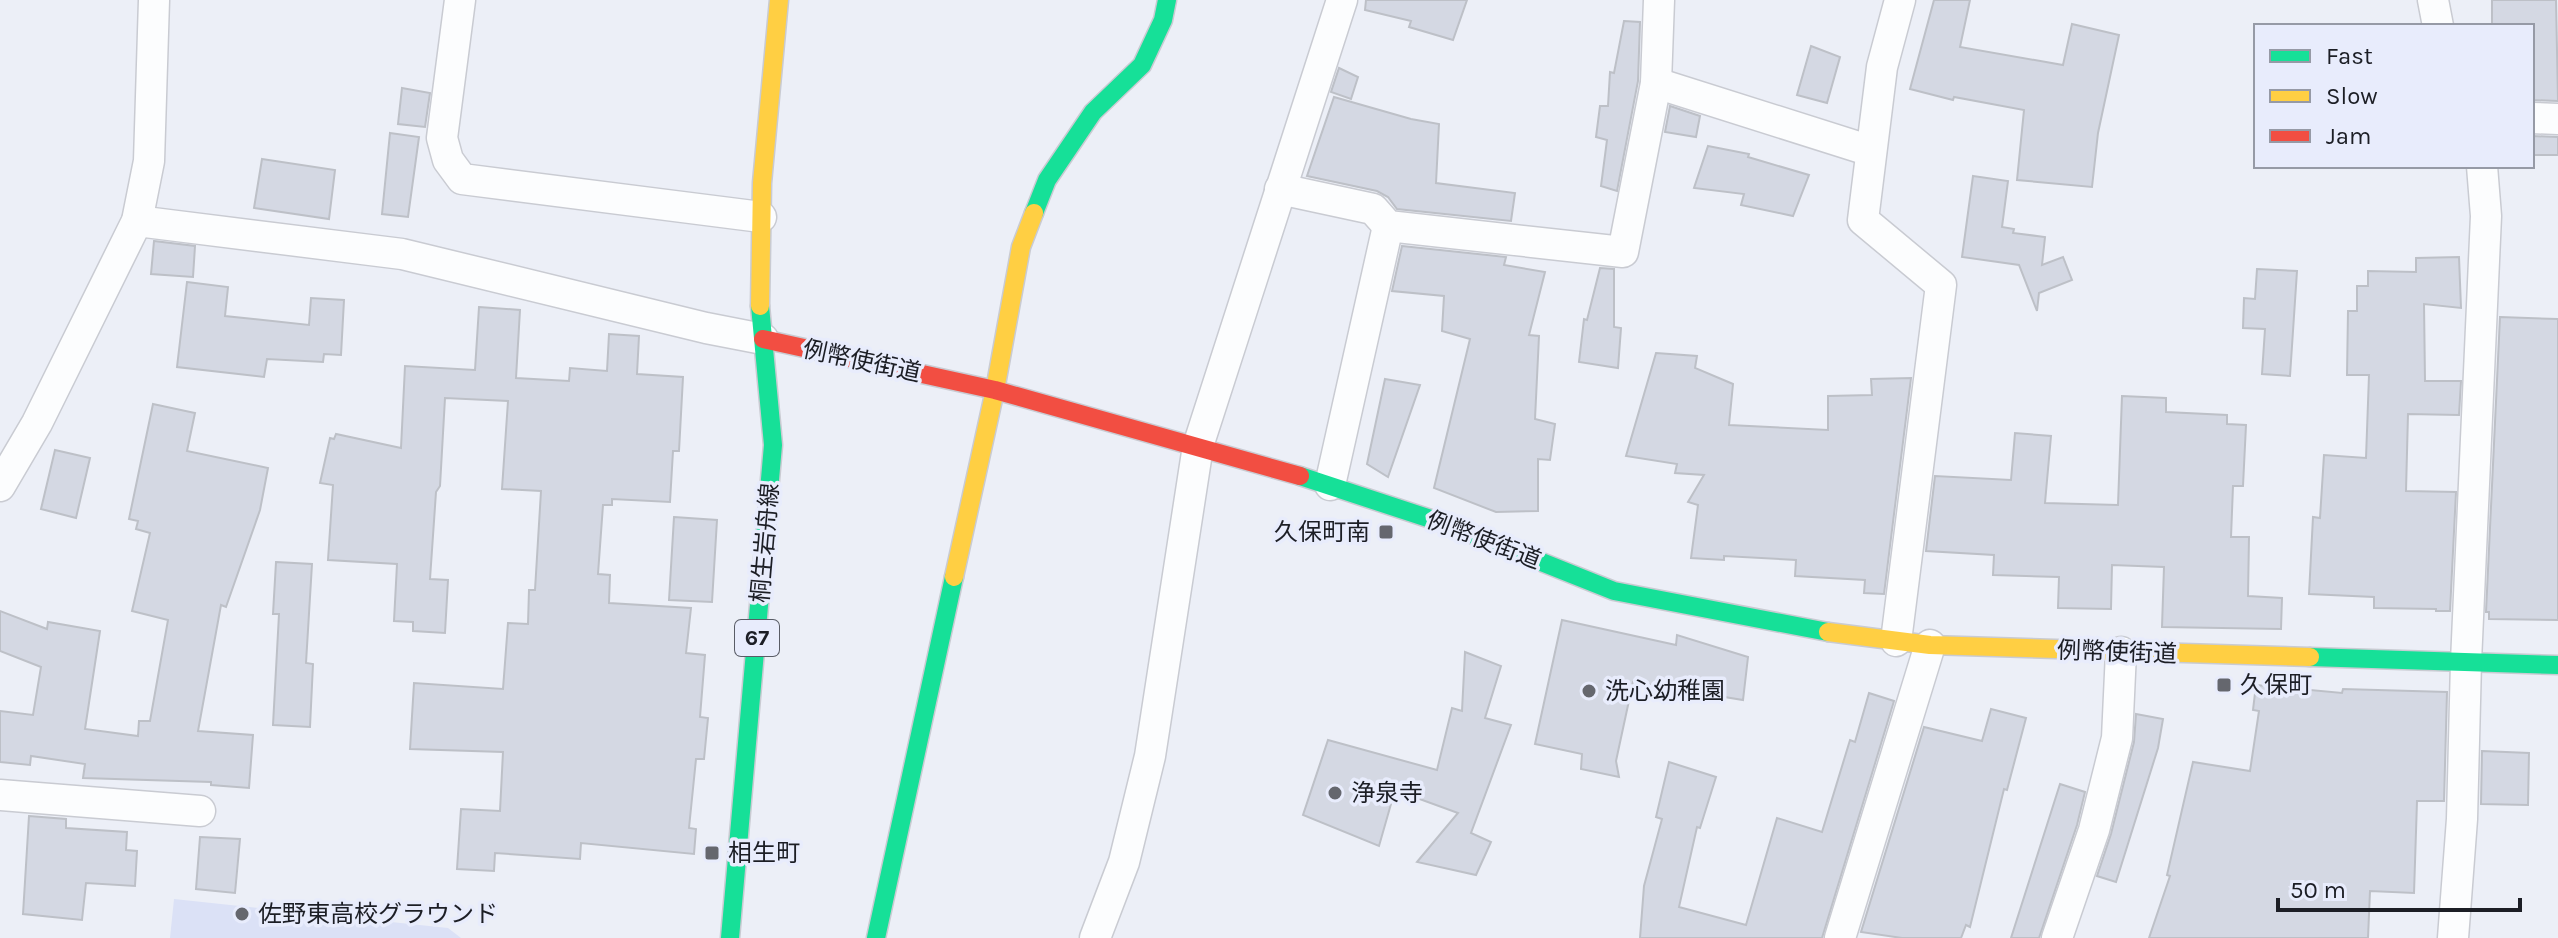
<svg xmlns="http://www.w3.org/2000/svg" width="2558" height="938" font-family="Karla,'Noto Sans JP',sans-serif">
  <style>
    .green { fill: #dbe1f6 }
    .building { fill: #d4d8e3; stroke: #bdc0c7; stroke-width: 2 }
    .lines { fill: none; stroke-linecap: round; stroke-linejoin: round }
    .street-casing { stroke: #c9cbd2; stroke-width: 33 }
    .fast-casing { stroke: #c9cbd2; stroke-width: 21 }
    .slow-casing { stroke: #c9cbd2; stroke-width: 21 }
    .jam-casing { stroke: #c9cbd2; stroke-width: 21 }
    .street { stroke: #fcfdfe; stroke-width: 30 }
    .fast { stroke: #16e098; stroke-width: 18 }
    .slow { stroke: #ffcf43; stroke-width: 18 }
    .jam { stroke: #f24e42; stroke-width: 18 }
    .poi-dot { fill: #65676e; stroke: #e8ecfc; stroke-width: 3 }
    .labels { text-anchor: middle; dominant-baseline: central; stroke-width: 7; stroke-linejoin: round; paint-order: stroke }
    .shield { fill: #e8ecfc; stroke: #595c66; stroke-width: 2 }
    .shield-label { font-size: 22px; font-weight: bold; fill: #1c1e25 }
    .street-label { font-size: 24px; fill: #1c1e25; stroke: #e8ecfc }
    .poi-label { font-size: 24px; fill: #1c1e25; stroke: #e8ecfc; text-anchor: start }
  </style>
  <rect width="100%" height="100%" fill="#eceff7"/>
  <polygon class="green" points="174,899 448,928 461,938 170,938"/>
  <g class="building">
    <polygon points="1366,0 1467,0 1453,40 1409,27 1411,21 1365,10"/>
    <polygon points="1934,0 1970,0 1960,47 2063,65 2072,24 2119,35 2098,133 2092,187 2017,180 2024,110 1954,97 1953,100 1910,89"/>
    <polygon points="2492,0 2556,0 2558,101 2532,100 2532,26 2492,26"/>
    <polygon points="1624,21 1640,22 1638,81 1617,191 1601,186 1607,140 1596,137 1600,106 1608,106 1610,72 1614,73"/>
    <polygon points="1811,46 1840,57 1827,103 1797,95"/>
    <polygon points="1339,68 1358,77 1351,99 1331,92"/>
    <polygon points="402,88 430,93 425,127 398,124"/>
    <polygon points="1334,97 1411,119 1439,124 1436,183 1515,193 1511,221 1397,209 1388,197 1377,191 1307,176"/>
    <polygon points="1670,106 1700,116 1696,137 1665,132"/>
    <polygon points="390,133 419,137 408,217 382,214"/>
    <polygon points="2532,136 2558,137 2558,155 2532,155"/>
    <polygon points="1708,146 1749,154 1748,157 1809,175 1793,216 1741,205 1744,194 1694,188"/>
    <polygon points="262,159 335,170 329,219 254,208"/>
    <polygon points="1973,176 2008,181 2002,227 2014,229 2013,233 2045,237 2042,265 2063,257 2072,280 2039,293 2037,311 2019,265 1962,257"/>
    <polygon points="154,241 195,246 193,277 151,274"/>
    <polygon points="1402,246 1506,257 1504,265 1545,272 1529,335 1539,336 1535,419 1555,424 1550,460 1538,459 1538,511 1496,512 1434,488 1470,339 1442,331 1444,296 1392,291"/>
    <polygon points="2459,257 2461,308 2424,304 2425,381 2461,381 2459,415 2408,414 2406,491 2456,492 2450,611 2436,611 2436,609 2374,608 2374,597 2309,594 2313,517 2320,518 2324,455 2366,458 2369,375 2347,375 2348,311 2357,311 2357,286 2368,286 2368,271 2416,272 2416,258"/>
    <polygon points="1600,268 1614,269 1614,327 1621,328 1618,368 1579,362 1584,319 1587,320"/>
    <polygon points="2257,269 2297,271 2290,376 2262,374 2265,329 2243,328 2244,298 2255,299"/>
    <polygon points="187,282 228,287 225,316 309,325 311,298 344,300 341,355 324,354 323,362 267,359 264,377 177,367"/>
    <polygon points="479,307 520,310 516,378 569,381 570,368 607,371 609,334 639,336 637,374 683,377 679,451 673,451 670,502 612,499 612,505 603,505 598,574 610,575 609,603 691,608 686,653 705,655 700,717 708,718 704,759 696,759 689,828 696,829 694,854 581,843 580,859 495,853 494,871 457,869 461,809 500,811 503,752 410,749 414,683 503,689 508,623 528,624 529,590 535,590 541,491 502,489 508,401 445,398 440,486 436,492 430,579 448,580 445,633 413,631 413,622 394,621 397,564 328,560 333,485 320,483 330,438 334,439 336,434 401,448 405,366 475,370"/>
    <polygon points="2500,317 2558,319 2558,620 2489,619 2489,612 2486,612"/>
    <polygon points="1656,353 1697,356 1695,368 1733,384 1729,425 1828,430 1828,396 1872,395 1871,379 1911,378 1884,594 1864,593 1865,580 1795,576 1796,560 1724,556 1724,560 1691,558 1698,505 1688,502 1704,475 1675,473 1677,464 1626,456"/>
    <polygon points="1385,379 1420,385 1388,477 1367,464"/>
    <polygon points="2122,396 2166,398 2166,412 2227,415 2227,424 2246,425 2243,486 2233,486 2231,537 2249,537 2248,596 2282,598 2281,629 2162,627 2164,567 2112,565 2111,609 2058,608 2059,577 1993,575 1994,555 1926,551 1935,476 2011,480 2015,433 2051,436 2045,503 2118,505"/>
    <polygon points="153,404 195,413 187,451 268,468 260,510 226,607 221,605 198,731 253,735 249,788 211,785 211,782 83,778 85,764 31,756 30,765 0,762 0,711 33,715 41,667 0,651 0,611 47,629 48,622 100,631 85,729 138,736 139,721 150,721 168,620 132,611 150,533 136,529 138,521 129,519"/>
    <polygon points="55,450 90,458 76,518 41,509"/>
    <polygon points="674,517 717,520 712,602 669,600"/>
    <polygon points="276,562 312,564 306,663 313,664 310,727 273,725 279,614 273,614"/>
    <polygon points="1562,620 1676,645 1677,635 1748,657 1743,700 1633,682 1616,761 1619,777 1581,769 1582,754 1535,744"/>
    <polygon points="1465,652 1501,666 1485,718 1511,725 1471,833 1491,842 1476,875 1417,862 1458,813 1395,790 1379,846 1303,815 1328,740 1437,770 1452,708 1462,711"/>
    <polygon points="2256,685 2342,693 2343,689 2447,692 2444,801 2417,801 2414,893 2370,891 2368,938 2149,938 2170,876 2167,875 2193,762 2250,771 2259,711 2253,710"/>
    <polygon points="1869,693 1894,701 1822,938 1640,938 1644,886 1662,819 1656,817 1669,762 1716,777 1700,828 1697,827 1679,907 1746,925 1777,818 1822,832 1850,740 1855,742"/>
    <polygon points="1991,709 2026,718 2007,790 2004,789 1970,927 1966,925 1961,938 1902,938 1861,932 1924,727 1982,741"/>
    <polygon points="2136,714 2163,719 2158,748 2116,882 2097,876 2111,834 2134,742"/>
    <polygon points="2482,751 2529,753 2528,805 2481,804"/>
    <polygon points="2060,784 2085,792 2077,825 2039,938 2011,938"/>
    <polygon points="29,816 66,819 66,828 127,832 126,850 137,851 135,886 86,883 82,920 23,914"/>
    <polygon points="200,837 240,839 235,893 196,889"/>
  </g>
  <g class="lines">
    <defs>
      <g id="street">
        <polyline points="460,0 442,138 448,160 462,179 761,217"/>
        <polyline points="2433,0 2438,26"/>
        <polyline points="1656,83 1871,151"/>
        <polyline points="2532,118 2558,119"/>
        <polyline points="1280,189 1373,209 1388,226 1623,252 1656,83 1659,0"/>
        <polyline points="137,221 402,254 706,328 763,339"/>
        <polyline points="1330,485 1388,226"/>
        <polyline points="0,486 37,423 137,221 149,161 154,0"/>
        <polyline points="1896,641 1941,285 1863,220 1882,67 1900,0"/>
        <polyline points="0,795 200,811"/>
        <polyline points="1095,938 1124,862 1150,756 1198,446 1342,0"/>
        <polyline points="1840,938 1930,645"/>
        <polyline points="2057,938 2094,830 2117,738 2121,652"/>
        <polyline points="2453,938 2462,819 2466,662 2486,216 2482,166"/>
      </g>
      <g id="fast">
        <polyline points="1034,213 1047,180 1093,112 1142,65 1163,20 1167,0"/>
        <polyline points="1300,476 1449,525 1614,591 1828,632"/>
        <polyline points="2310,657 2558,665"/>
        <polyline points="730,938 773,445 760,306"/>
        <polyline points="876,938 954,577"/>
      </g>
      <g id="slow">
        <polyline points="760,306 762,183 779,0"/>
        <polyline points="954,577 995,390 1021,247 1034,213"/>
        <polyline points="1828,632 1930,645 2310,657"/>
      </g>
      <polyline id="jam" points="763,339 995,390 1300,476"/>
    </defs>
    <use href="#street" class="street-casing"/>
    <use href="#fast" class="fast-casing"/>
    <use href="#slow" class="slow-casing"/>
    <use href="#jam" class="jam-casing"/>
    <use href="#street" class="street"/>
    <use href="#fast" class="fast"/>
    <use href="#slow" class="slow"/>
    <use href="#jam" class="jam"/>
  </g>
  <g class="poi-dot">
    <rect x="1378" y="524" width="16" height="16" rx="4"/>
    <rect x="2216" y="677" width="16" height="16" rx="4"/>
    <circle cx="1589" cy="691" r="8"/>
    <circle cx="1335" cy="793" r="8"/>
    <rect x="704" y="845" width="16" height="16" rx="4"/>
    <circle cx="242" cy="914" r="8"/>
  </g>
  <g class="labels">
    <rect class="shield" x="735" y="620" width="44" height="36" rx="6"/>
    <g class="shield-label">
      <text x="757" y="638">67</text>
    </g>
    <g class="street-label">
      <text transform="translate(862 361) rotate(12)">例幣使街道</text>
      <text transform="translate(1484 540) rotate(21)">例幣使街道</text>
      <text transform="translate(765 543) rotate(-85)">桐生岩舟線</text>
      <text transform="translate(2117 652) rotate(2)">例幣使街道</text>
    </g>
    <g class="poi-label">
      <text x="1370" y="532" text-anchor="end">久保町南</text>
      <text x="2240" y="685">久保町</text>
      <text x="1605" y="691">洗心幼稚園</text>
      <text x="1351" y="793">浄泉寺</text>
      <text x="728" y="853">相生町</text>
      <text x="258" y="914">佐野東高校グラウンド</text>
    </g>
  </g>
  <rect x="2254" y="24" width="280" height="144" fill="#e8ecfc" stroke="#969aa6" stroke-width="2"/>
  <rect x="2270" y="50" width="40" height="12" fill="#16e098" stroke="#969aa6" stroke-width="2"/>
  <text x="2326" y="64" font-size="24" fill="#1c1e25">Fast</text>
  <rect x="2270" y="90" width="40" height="12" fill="#ffcf43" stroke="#969aa6" stroke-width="2"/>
  <text x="2326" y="104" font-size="24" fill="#1c1e25">Slow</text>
  <rect x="2270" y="130" width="40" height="12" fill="#f24e42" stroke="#969aa6" stroke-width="2"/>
  <text x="2326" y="144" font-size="24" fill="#1c1e25">Jam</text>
  <path d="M2278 898v12h242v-12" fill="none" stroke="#1c1e25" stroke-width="4"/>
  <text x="2290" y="898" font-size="24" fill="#1c1e25" stroke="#e8ecfc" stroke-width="6" paint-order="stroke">50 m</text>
</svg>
